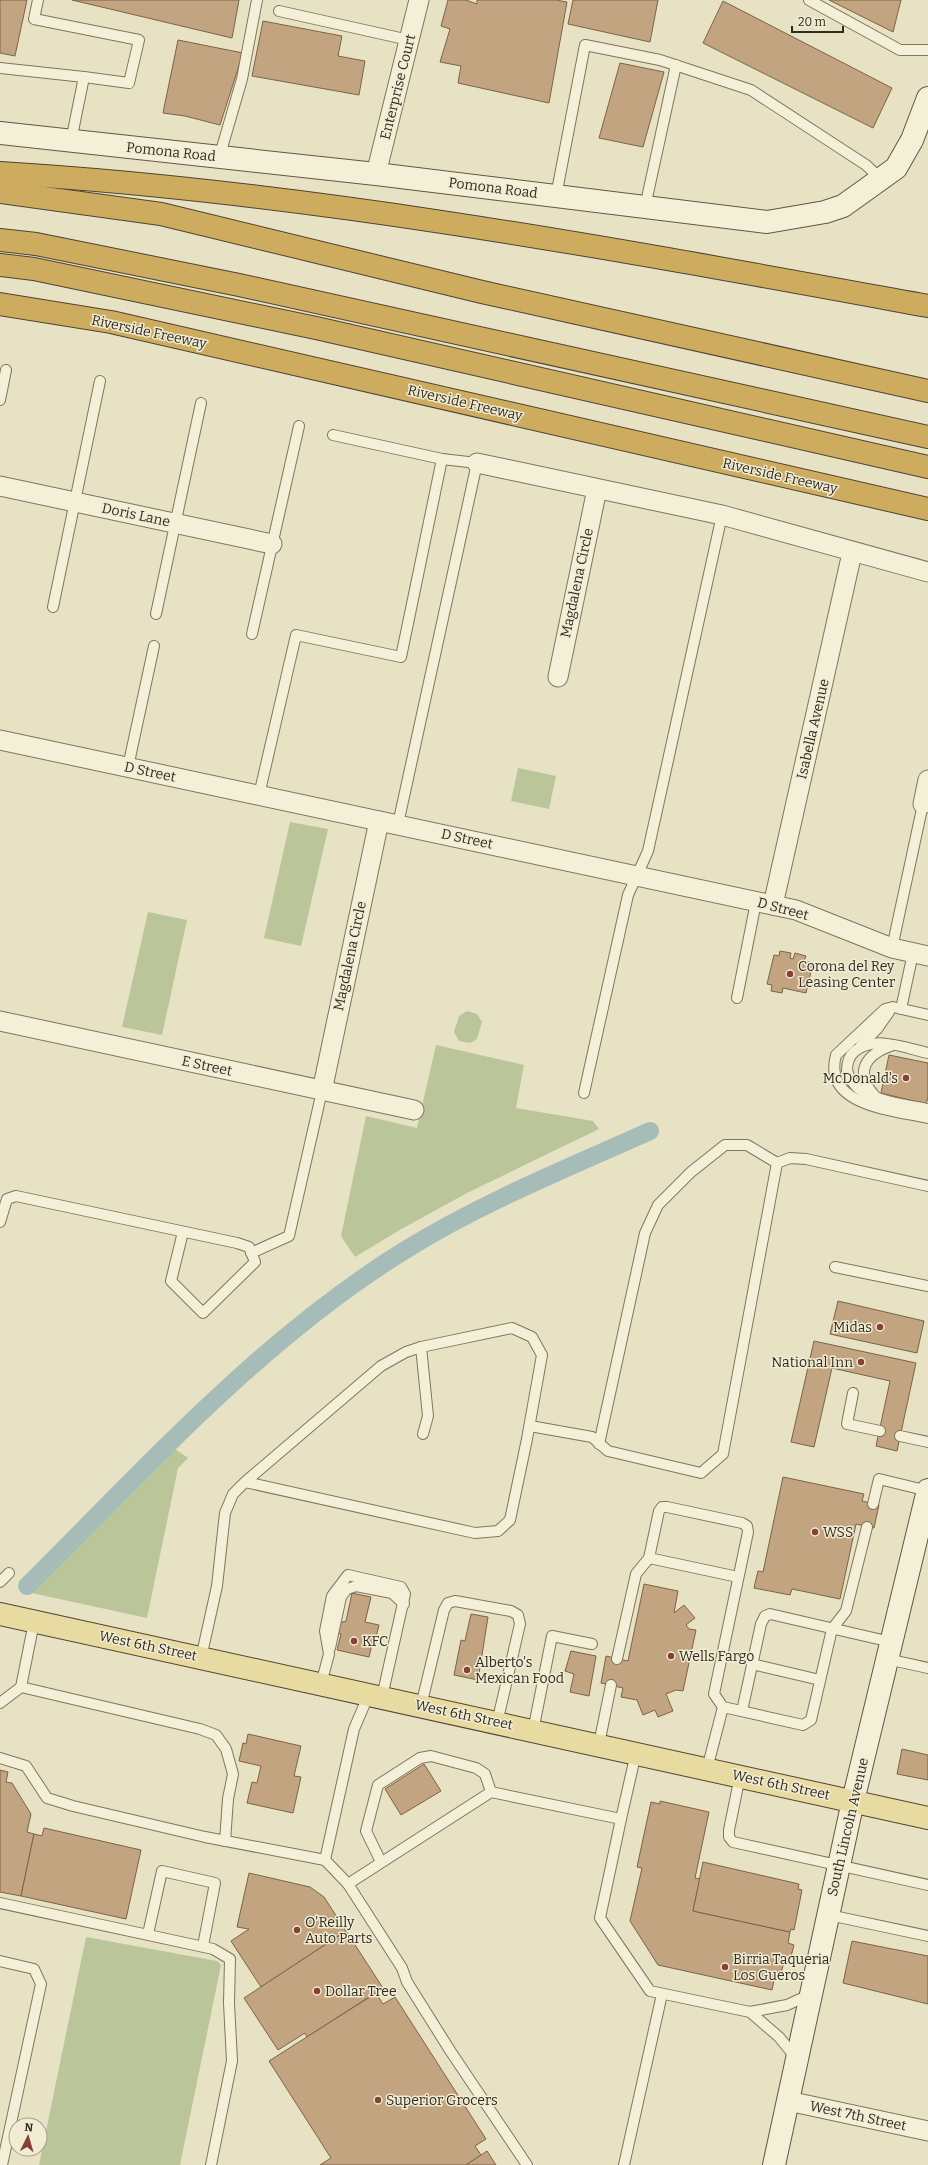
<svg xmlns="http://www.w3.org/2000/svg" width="928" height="2165" font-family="Bitter,serif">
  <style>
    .green { fill: #bac59a }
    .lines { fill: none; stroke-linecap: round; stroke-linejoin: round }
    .canal { stroke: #a6bcb9; stroke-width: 18 }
    .building { fill: #c2a480; stroke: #7d6346 }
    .lane-casing { stroke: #81755d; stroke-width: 12 }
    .street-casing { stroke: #81755d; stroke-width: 21 }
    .secondary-casing { stroke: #635641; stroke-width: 24 }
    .primary-casing { stroke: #4f4331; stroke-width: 24 }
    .highway-casing { stroke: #4f4331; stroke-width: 24 }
    .lane { stroke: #f4efd7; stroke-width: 10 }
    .street { stroke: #f4efd7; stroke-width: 19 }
    .secondary { stroke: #f4efd7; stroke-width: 22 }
    .primary { stroke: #e7dba1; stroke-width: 22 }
    .highway { stroke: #cdac60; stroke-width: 22 }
    .poi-dot { fill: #884035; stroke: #f1ecd4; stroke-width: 1.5 }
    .labels { text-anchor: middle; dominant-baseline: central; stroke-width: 3; stroke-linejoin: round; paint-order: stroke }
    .street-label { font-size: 14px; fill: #332b1f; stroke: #f1ecd4 }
    .poi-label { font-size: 14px; fill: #332b1f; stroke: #f1ecd4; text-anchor: start }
  </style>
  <rect width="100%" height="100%" fill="#e8e2c5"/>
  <g class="green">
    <polygon points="518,768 556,776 549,809 511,801"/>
    <polygon points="290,822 328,829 301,946 264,938"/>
    <polygon points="148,912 187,920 162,1035 122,1027"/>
    <polygon points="467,1011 477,1014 482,1022 477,1039 470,1043 459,1041 454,1032 459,1016"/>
    <polygon points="436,1045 524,1065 516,1108 593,1121 599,1129 467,1193 398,1231 355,1257 341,1236 366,1116 417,1128"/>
    <polygon points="175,1449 188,1458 178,1468 147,1618 27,1592"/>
    <polygon points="86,1937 217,1961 221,1965 180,2165 39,2165"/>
  </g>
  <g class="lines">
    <path class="canal" d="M27,1586C146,1468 262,1338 407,1249C483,1202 568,1168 650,1131"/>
  </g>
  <g class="building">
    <polygon points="0,0 27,0 15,56 0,53"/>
    <polygon points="72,0 239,0 232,38"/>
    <polygon points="448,0 466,0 477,4 477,0 556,0 567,2 549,103 458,83 461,66 440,62 450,29 441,26"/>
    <polygon points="573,0 658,0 650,42 568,24"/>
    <polygon points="829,0 901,0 893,32"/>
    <polygon points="723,1 892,88 873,128 703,43"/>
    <polygon points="263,21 342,36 338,56 365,61 359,95 252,76"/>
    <polygon points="178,40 243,53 220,125 185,116 163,113"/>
    <polygon points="620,63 664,72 643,147 599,138"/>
    <polygon points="780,951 791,953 790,958 793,959 795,953 806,956 804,961 813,963 806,993 783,988 782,993 771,991 772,985 767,984 774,955 779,956"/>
    <polygon points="889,1055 928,1063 928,1098 926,1104 881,1093"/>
    <polygon points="838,1301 924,1321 917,1353 830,1334"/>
    <polygon points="814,1341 916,1363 897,1451 876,1446 890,1381 832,1368 814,1447 791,1442"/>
    <polygon points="783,1477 864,1494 862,1501 879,1505 874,1528 856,1524 840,1599 792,1589 790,1595 754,1588 758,1571 763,1572"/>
    <polygon points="644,1584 678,1591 674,1613 684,1605 695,1618 686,1625 689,1629 696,1630 683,1691 676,1690 666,1694 673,1711 658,1717 655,1710 643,1715 637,1700 621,1697 623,1688 601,1683 606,1656 628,1661"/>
    <polygon points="352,1593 371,1597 365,1622 379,1625 374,1645 372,1644 369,1657 337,1650 341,1634 337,1633 339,1623 346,1621"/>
    <polygon points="471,1614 488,1617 478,1680 454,1675 461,1640 465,1641"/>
    <polygon points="571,1651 596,1656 589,1696 570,1692 574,1674 565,1671"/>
    <polygon points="248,1734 301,1746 294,1776 301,1777 293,1813 247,1803 252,1782 257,1783 261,1766 239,1761 243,1743 246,1744"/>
    <polygon points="902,1749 928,1755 928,1780 897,1774"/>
    <polygon points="424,1764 441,1791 401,1815 385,1789"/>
    <polygon points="0,1770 8,1772 6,1782 12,1783 31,1814 27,1832 34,1834 21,1896 0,1892"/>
    <polygon points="660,1801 709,1812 695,1878 700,1879 693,1911 790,1932 788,1943 794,1945 789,1964 784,1962 780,1977 774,1980 772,1990 658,1965 630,1921 642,1868 637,1867 651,1802 660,1804"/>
    <polygon points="44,1828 141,1850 126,1919 21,1896 34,1834 42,1836"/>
    <polygon points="703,1862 799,1884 798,1889 802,1890 794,1930 791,1929 790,1932 693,1911"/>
    <polygon points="249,1873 310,1887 324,1897 346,1931 261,1987 231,1941 249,1929 237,1927"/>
    <polygon points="346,1931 383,1988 307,2037 305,2033 278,2050 244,1998"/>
    <polygon points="852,1941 928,1956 928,2004 843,1983"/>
    <polygon points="376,1993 383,2004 395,1997 486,2139 475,2146 481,2155 466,2165 320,2165 331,2158 269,2061"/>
    <polygon points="487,2151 496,2165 466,2165"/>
  </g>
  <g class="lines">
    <defs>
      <g id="lane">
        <polyline points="38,0 34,19 139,40 129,83 84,77"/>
        <polyline points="809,0 900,50 928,50"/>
        <polyline points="279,11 409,40"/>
        <polyline points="0,68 84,77 71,141"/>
        <polyline points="219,158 242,79 257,0"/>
        <polyline points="556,196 585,45 660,60 751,90 866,165 881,179"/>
        <polyline points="645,207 676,65"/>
        <polyline points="0,400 6,370"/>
        <polyline points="333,435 442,459 477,463 398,824"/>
        <polyline points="53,607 100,381"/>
        <polyline points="156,614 201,403"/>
        <polyline points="252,634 299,426"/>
        <polyline points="128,767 154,646"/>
        <polyline points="259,795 296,635 401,657 442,459"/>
        <polyline points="892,948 923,804"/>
        <polyline points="737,998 756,902"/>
        <polyline points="901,1009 913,953"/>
        <path d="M928,1015L893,1007L885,1009L836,1055C822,1106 893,1110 928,1118"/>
        <polyline points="861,1045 877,1029 889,1012"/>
        <path d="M928,1053C905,1048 875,1035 855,1051C849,1056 847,1063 847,1070C849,1079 856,1088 863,1092C882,1102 907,1105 928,1109"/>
        <polyline points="584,1093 628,895 648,851 722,515"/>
        <path d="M875,1096C853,1072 866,1054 893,1045"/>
        <polyline points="0,1222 7,1199 16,1196 237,1243 249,1247 255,1262 203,1313 171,1281 183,1232"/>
        <polyline points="251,1253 289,1236 322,1091"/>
        <polyline points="835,1267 928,1286"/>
        <polyline points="421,1347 428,1416 423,1434"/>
        <polyline points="853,1393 847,1424 880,1431"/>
        <polyline points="530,1426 592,1437 608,1451 701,1473 723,1454 777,1163 790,1158 806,1159 928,1186"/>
        <polyline points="900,1436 928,1442"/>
        <polyline points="599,1444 645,1233 658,1205 691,1172 725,1145 747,1145 777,1163"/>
        <polyline points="873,1504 879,1479 928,1491"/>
        <polyline points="649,1558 738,1577"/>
        <polyline points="0,1582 9,1573"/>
        <polyline points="330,1648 341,1597 347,1589 356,1586 392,1593 404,1604"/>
        <polyline points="201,1658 217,1586 225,1513 233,1494 245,1482 381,1366 406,1352 421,1347 512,1328 532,1337 542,1355 527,1439 510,1520 498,1531 475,1533 245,1482"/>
        <polyline points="617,1659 636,1574 649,1558 659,1511 662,1507 667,1507 742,1523 747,1526 748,1532 714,1694 723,1707 803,1725 811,1720 832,1629 846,1611 867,1527"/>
        <polyline points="887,1659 928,1668"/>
        <polyline points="752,1664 820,1680"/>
        <polyline points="321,1684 329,1654 325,1631 332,1596 348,1575 401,1587 405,1594 382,1697"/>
        <polyline points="21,1687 200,1729 216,1735 226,1749 233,1774 228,1799 225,1841"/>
        <polyline points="0,1703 21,1687 34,1622"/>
        <polyline points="421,1706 444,1610 448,1603 455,1601 511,1611 518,1615 520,1624 497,1723"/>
        <polyline points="742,1711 761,1624 765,1616 770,1614 891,1642"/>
        <polyline points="533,1731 552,1636 592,1644"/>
        <polyline points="599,1744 611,1685"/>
        <polyline points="0,1758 26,1766 47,1798 73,1806 205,1837 325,1860"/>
        <polyline points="707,1769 723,1707"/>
        <polyline points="740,1776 729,1830 729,1837 733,1842 928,1885"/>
        <polyline points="621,1819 600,1918 650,1991 750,2012 787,2005 809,1995"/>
        <polyline points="381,1862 366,1831 378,1785 420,1758 431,1756 476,1768 485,1774 491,1792"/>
        <polyline points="348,1884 325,1860 354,1729 369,1694"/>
        <polyline points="0,1903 213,1949 230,1959 229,2003 232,2061 211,2165"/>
        <polyline points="829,1915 928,1936"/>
        <polyline points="148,1934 162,1871 215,1883 203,1946"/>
        <polyline points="0,1961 34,1969 41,1984 2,2165"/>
        <polyline points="750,2012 779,2037 796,2058"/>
        <polyline points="527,2165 451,2052 407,1982 402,1968 348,1884 491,1792 621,1819 636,1753"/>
        <polyline points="624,2165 662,1994"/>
      </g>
      <g id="street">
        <polyline points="376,174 419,0"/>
        <polyline points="477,463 722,515 928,572"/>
        <polyline points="0,486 272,544"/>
        <polyline points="558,677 597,489"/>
        <polyline points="0,740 796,910 892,948 928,956"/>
        <polyline points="923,804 928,780"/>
        <polyline points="773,905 852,553"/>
        <polyline points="0,1021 414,1110"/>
        <polyline points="322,1091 379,821"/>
        <polyline points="788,2101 928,2131"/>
      </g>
      <g id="secondary">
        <polyline points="0,133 376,174 767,222 825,212 843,206 896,168 912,140 928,98"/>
        <polyline points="774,2165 853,1801 928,1490"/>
      </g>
      <polyline id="primary" points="0,1614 928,1818"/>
      <g id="highway">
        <path d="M0,173C312,192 621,250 928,306"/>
        <polyline points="0,192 161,214 482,292 928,391"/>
        <polyline points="0,240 36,244 239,285 928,437"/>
        <polyline points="0,265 34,269 316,328 928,467"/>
        <polyline points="0,304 111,322 928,509"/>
      </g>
    </defs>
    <use href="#lane" class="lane-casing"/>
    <use href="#street" class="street-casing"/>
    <use href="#secondary" class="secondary-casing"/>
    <use href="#primary" class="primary-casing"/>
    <use href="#highway" class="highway-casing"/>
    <use href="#lane" class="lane"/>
    <use href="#street" class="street"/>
    <use href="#secondary" class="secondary"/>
    <use href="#primary" class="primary"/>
    <use href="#highway" class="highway"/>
  </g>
  <g class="poi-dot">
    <circle cx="790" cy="974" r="4"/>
    <circle cx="906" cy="1078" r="4"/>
    <circle cx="880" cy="1327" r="4"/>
    <circle cx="861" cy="1362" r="4"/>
    <circle cx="815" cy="1532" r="4"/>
    <circle cx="354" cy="1641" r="4"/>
    <circle cx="671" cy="1656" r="4"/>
    <circle cx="467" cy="1670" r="4"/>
    <circle cx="297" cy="1930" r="4"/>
    <circle cx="725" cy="1967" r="4"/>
    <circle cx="317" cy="1991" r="4"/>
    <circle cx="378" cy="2100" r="4"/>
  </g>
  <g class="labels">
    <g class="street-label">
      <text transform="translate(398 87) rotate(-76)">Enterprise Court</text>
      <text transform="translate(171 152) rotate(6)">Pomona Road</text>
      <text transform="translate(493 188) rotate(7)">Pomona Road</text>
      <text transform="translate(149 332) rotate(12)">Riverside Freeway</text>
      <text transform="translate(465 403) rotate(13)">Riverside Freeway</text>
      <text transform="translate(780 476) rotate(13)">Riverside Freeway</text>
      <text transform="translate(136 515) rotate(12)">Doris Lane</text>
      <text transform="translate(577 583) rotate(-78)">Magdalena Circle</text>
      <text transform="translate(813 729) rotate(-77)">Isabella Avenue</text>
      <text transform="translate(150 772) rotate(12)">D Street</text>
      <text transform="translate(467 839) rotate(12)">D Street</text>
      <text transform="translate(783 909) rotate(15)">D Street</text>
      <text transform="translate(350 956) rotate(-78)">Magdalena Circle</text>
      <text transform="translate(207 1066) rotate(12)">E Street</text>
      <text transform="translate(148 1646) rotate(12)">West 6th Street</text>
      <text transform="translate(464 1715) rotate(12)">West 6th Street</text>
      <text transform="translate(781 1785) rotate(12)">West 6th Street</text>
      <text transform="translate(848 1827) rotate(-77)">South Lincoln Avenue</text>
      <text transform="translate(858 2116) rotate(12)">West 7th Street</text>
    </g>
    <g class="poi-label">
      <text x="798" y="966">Corona del Rey<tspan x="798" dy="16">Leasing Center</tspan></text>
      <text x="898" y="1078" text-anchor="end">McDonald's</text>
      <text x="872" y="1327" text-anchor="end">Midas</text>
      <text x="853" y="1362" text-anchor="end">National Inn</text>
      <text x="823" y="1532">WSS</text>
      <text x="362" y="1641">KFC</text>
      <text x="679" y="1656">Wells Fargo</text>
      <text x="475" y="1662">Alberto's<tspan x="475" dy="16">Mexican Food</tspan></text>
      <text x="305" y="1922">O'Reilly<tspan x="305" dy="16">Auto Parts</tspan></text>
      <text x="733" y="1959">Birria Taqueria<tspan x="733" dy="16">Los Gueros</tspan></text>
      <text x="325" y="1991">Dollar Tree</text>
      <text x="386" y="2100">Superior Grocers</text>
    </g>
  </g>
  <g transform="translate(28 2137) rotate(5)"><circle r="19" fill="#f1ecd4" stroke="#a59f8c"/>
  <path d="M0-3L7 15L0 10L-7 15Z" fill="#884035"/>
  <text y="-6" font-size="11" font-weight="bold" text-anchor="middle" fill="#332b1f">N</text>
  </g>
  <path d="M792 26v6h51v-6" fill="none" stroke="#332b1f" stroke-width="2"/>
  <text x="798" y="26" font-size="12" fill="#332b1f" stroke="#f1ecd4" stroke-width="3" paint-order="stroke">20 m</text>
</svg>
